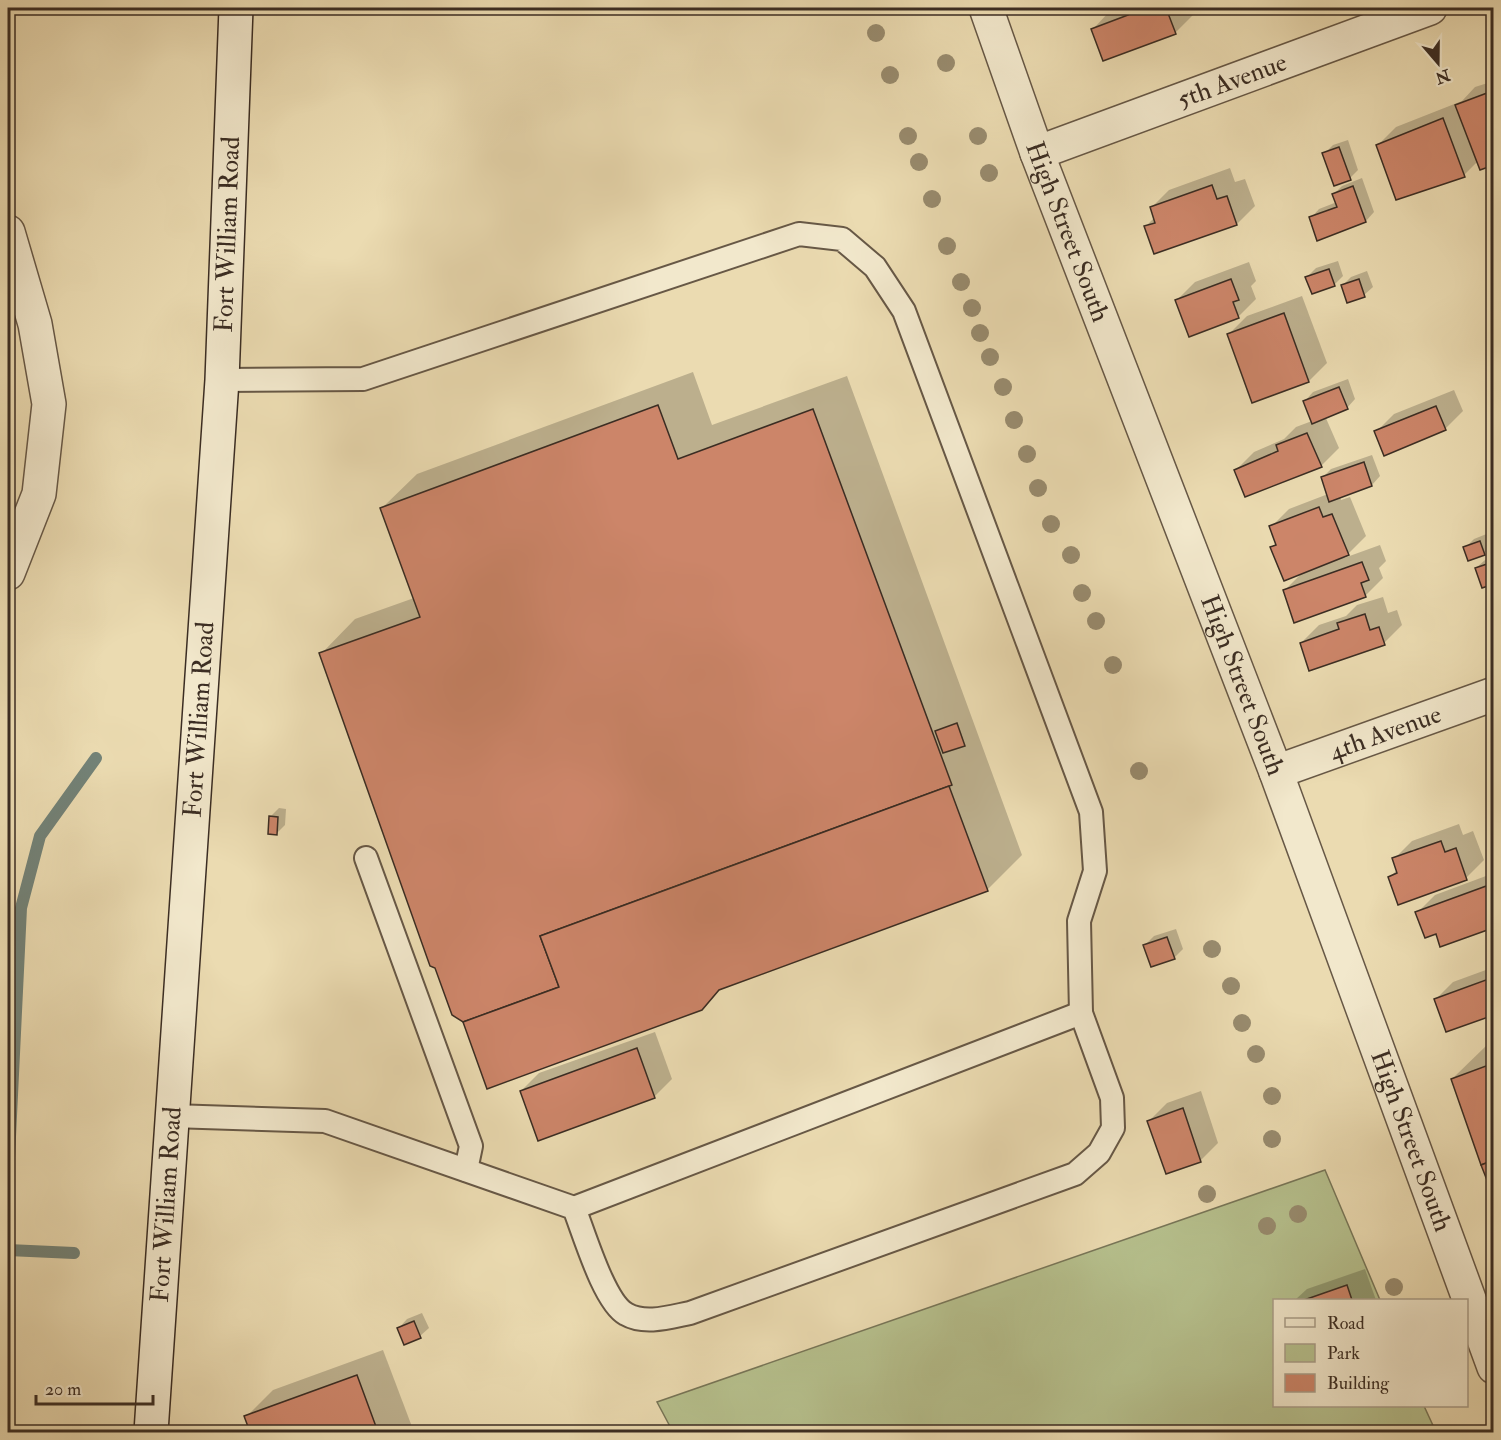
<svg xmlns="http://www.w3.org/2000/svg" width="1501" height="1440" font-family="'IM FELL Double Pica',serif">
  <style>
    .green { fill: #b6c08d; stroke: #787658; stroke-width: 1.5 }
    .shadow { fill: #0003 }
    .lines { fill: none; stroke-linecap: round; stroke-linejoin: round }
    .stream { stroke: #738277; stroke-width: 12 }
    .building { fill: #cc8569; stroke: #3b2d23; stroke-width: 1.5 }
    .lane-casing { stroke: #675846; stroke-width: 26 }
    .street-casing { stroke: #675846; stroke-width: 36 }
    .secondary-casing { stroke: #3b2d23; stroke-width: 36 }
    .lane { stroke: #f2e8cc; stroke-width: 22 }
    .street { stroke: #f2e8cc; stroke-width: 33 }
    .secondary { stroke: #f2e8cc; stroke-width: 33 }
    .tree { fill: #988b6e }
    .labels { text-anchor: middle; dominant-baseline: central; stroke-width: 5; stroke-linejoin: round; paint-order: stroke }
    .street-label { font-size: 26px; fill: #3b2d23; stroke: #f2e8cc }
  </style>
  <rect width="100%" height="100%" fill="#ebdbb1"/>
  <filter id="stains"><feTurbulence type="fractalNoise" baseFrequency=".00333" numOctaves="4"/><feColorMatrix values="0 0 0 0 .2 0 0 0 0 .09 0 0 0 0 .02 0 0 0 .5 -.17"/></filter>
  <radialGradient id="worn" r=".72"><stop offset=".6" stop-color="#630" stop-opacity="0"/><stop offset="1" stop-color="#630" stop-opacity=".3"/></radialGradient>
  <polygon class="green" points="1325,1170 1380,1300 1274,1300 1274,1406 1424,1406 1436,1432 673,1432 657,1402"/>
  <g class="shadow">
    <polygon points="1120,8 1190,8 1193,15 1175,33 1093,29 1110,11"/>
    <polygon points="1494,81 1494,163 1478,161 1464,175 1378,145 1396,127 1462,101 1475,87"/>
    <polygon points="1348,140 1358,170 1350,178 1324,154 1333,145"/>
    <polygon points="1230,168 1235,182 1245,179 1255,206 1237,224 1155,252 1146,226 1155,217 1151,208 1169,190"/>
    <polygon points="1362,178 1374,212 1366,221 1318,239 1311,218 1319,209 1337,202 1334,194 1342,186"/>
    <polygon points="1338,261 1343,276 1334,285 1307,277 1316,268"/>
    <polygon points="1249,262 1256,281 1251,286 1256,299 1238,317 1177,300 1195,282"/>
    <polygon points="1367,271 1373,287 1364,295 1343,285 1351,277"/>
    <polygon points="1302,296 1327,363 1309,381 1229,334 1247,316"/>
    <polygon points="693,372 712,425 847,376 1022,855 987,890 722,987 701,1009 321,654 355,619 414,598 382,508 417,474"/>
    <polygon points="1348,379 1355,399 1347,408 1325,416 1339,448 1321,466 1236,470 1254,452 1284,439 1296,427 1312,421 1305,401 1313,392"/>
    <polygon points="1454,390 1463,411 1445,429 1376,432 1394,414"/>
    <polygon points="1372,455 1380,476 1372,485 1340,496 1341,500 1350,497 1366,536 1344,558 1380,545 1386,561 1379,568 1383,578 1365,596 1284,591 1303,572 1272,547 1277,542 1271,527 1289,509 1328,494 1322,478 1331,469"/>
    <polygon points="1489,533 1493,545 1484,553 1469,559 1465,548 1474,539"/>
    <polygon points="1494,557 1494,582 1476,568 1485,560"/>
    <polygon points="1383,597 1388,613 1397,610 1402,625 1384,643 1301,643 1319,625 1346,616 1357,605"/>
    <polygon points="279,808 286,809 285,825 276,834 270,817"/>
    <polygon points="1459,824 1463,835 1473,831 1484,860 1466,878 1390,877 1398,869 1394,859 1412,841"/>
    <polygon points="1494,873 1492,926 1417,913 1435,895"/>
    <polygon points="1176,929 1183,949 1174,958 1145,945 1154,936"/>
    <polygon points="1494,967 1494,976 1435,1000 1453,982"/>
    <polygon points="655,1032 672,1079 654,1097 521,1091 539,1073"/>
    <polygon points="1494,1042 1494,1193 1452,1079 1487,1045"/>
    <polygon points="1201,1091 1218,1143 1200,1161 1149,1121 1167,1103"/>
    <polygon points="1365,1269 1376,1300 1295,1300 1307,1289"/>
    <polygon points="422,1313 429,1328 420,1336 399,1328 407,1319"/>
    <polygon points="383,1350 414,1432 252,1432 246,1417 273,1390"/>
  </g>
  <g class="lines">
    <g class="stream">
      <polyline points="8,1178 21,908 40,836 96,758"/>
      <polyline points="8,1250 74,1253"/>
    </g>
  </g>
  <g class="building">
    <polygon points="1126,8 1166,8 1176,34 1103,61 1091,29 1128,15"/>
    <polygon points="1494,91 1494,110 1487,93"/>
    <polygon points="1487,93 1494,110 1494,165 1480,170 1455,105"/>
    <polygon points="1443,118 1465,177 1396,200 1376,145"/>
    <polygon points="1339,147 1351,180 1334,186 1322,153"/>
    <polygon points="1212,185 1217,199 1227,196 1237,225 1154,254 1144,226 1155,223 1150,207"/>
    <polygon points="1353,186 1366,222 1317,241 1309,217 1337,207 1332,194"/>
    <polygon points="1329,269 1335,286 1312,294 1305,277"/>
    <polygon points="1231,279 1239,300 1233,302 1239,318 1189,337 1175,300"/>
    <polygon points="1359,279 1365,297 1347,303 1341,285"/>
    <polygon points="1284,313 1309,382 1252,403 1227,334"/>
    <polygon points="1339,387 1348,409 1312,424 1303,401"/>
    <polygon points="658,405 678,459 813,409 952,785 540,936 559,987 463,1022 452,1015 435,968 430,966 319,653 420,617 380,508"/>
    <polygon points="1436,406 1446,430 1384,456 1374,431"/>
    <polygon points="1307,433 1322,467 1245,497 1234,470 1278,451 1276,445"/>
    <polygon points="1364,462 1372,486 1329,502 1321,477"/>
    <polygon points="1319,507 1323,517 1332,514 1349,555 1284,581 1270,547 1276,545 1269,526"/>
    <polygon points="1480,541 1485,555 1468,561 1463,547"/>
    <polygon points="1362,562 1369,580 1361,583 1366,597 1294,623 1283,590"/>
    <polygon points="1490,563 1494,584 1482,588 1475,568"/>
    <polygon points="1365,614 1370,630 1379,627 1385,645 1309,671 1300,643 1339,629 1337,623"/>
    <polygon points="957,723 965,746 943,753 935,731"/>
    <polygon points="949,786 988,891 719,990 702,1010 487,1089 463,1022 559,987 540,936"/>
    <polygon points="269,816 278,817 277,835 268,834"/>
    <polygon points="1441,841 1445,852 1456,848 1467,880 1398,905 1388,877 1397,873 1392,858"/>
    <polygon points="1489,885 1494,896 1494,913 1488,915 1493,928 1440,947 1436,934 1425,938 1415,912"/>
    <polygon points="1167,937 1175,959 1151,967 1143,945"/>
    <polygon points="1494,977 1494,1015 1446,1032 1434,999"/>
    <polygon points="637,1048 655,1098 538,1141 520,1091"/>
    <polygon points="1494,1063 1494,1160 1481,1165 1451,1079"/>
    <polygon points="1183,1108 1201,1162 1166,1174 1147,1121"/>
    <polygon points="1494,1160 1494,1198 1481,1165"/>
    <polygon points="1347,1285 1352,1300 1304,1300"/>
    <polygon points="414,1321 421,1338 404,1345 397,1328"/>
    <polygon points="357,1375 378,1432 250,1432 244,1416"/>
  </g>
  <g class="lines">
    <defs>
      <g id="lane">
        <polyline points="366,858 471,1146 466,1170"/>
        <path d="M172,1116L325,1121L574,1208C584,1233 604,1302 626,1314C645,1325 670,1317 690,1313L1075,1174L1099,1153L1113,1128L1112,1098L1081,1013L1079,921L1095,871L1091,812L904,311L875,267L842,239L799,234L363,379L222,380"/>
        <polyline points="574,1208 1081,1013"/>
      </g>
      <g id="street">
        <path id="s1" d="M986,8L1037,153L1276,772L1494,1367"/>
        <path id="s2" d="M1037,153L1430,8"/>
        <polyline points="8,232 35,324 49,404 39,494 8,573"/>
        <path id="s3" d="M1276,772L1494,694"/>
      </g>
      <g id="secondary">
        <path id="s4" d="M151,1432L222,380L236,8"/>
      </g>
    </defs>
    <use href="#lane" class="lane-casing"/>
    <use href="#street" class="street-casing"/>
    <use href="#secondary" class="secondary-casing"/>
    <use href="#lane" class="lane"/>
    <use href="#street" class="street"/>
    <use href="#secondary" class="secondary"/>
  </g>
  <g class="tree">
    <circle cx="876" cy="33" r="9"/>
    <circle cx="946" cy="63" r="9"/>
    <circle cx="890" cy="75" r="9"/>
    <circle cx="908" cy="136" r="9"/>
    <circle cx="978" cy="136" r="9"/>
    <circle cx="919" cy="162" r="9"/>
    <circle cx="989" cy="173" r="9"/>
    <circle cx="932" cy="199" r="9"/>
    <circle cx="947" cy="246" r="9"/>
    <circle cx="961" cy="282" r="9"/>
    <circle cx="972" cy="308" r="9"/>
    <circle cx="980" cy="333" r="9"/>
    <circle cx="990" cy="357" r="9"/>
    <circle cx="1003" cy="387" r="9"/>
    <circle cx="1014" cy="420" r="9"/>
    <circle cx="1027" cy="454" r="9"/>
    <circle cx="1038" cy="488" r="9"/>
    <circle cx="1051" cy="524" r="9"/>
    <circle cx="1071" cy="555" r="9"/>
    <circle cx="1082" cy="593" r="9"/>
    <circle cx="1096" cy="621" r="9"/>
    <circle cx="1113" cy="665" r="9"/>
    <circle cx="1139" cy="771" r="9"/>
    <circle cx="1212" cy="949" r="9"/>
    <circle cx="1231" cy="986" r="9"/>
    <circle cx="1242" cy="1023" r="9"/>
    <circle cx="1256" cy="1054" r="9"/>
    <circle cx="1272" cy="1096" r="9"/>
    <circle cx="1272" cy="1139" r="9"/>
    <circle cx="1207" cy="1194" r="9"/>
    <circle cx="1298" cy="1214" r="9"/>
    <circle cx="1267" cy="1226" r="9"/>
    <circle cx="1394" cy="1287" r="9"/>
  </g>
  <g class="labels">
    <g class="street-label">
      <text stroke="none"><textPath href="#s2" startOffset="208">5th Avenue</textPath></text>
      <text stroke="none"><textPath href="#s1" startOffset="238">High Street South</textPath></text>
      <text stroke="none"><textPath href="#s4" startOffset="1200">Fort William Road</textPath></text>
      <text stroke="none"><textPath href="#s1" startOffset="724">High Street South</textPath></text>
      <text stroke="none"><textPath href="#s4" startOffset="714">Fort William Road</textPath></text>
      <text stroke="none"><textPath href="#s3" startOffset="116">4th Avenue</textPath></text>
      <text stroke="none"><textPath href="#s1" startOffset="1210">High Street South</textPath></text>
      <text stroke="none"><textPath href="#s4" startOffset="228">Fort William Road</textPath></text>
    </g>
  </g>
  <rect width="1501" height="1440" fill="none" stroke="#ebdbb1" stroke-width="30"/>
  <rect x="9" y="9" width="1483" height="1422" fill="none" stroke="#3b2d23" stroke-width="3"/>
  <rect x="15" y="15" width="1471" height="1410" fill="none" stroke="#3b2d23" stroke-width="1.5"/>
  <rect x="1273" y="1299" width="195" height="108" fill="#f2e8cc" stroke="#a99d88" stroke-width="1.5"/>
  <rect x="1285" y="1318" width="30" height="9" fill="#f2e8cc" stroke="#a99d88" stroke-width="1.5"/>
  <text x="1327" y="1329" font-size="18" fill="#3b2d23">Road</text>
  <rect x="1285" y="1344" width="30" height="18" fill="#b6c08d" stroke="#a99d88" stroke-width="1.5"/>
  <text x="1327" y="1359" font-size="18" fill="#3b2d23">Park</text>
  <rect x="1285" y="1374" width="30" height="18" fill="#cc8569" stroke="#a99d88" stroke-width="1.5"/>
  <text x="1327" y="1389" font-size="18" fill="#3b2d23">Building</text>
  <g transform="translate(1438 63) rotate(160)" stroke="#f2e8cc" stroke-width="4.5" paint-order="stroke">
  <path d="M0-4.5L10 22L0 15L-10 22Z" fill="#3b2d23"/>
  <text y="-9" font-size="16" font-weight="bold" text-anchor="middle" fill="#3b2d23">N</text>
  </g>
  <path d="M36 1395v9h117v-9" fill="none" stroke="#3b2d23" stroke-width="3"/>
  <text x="45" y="1395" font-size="18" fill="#3b2d23" stroke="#f2e8cc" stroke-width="4.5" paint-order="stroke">20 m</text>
  <rect width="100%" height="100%" filter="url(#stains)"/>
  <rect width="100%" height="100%" fill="url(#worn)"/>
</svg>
